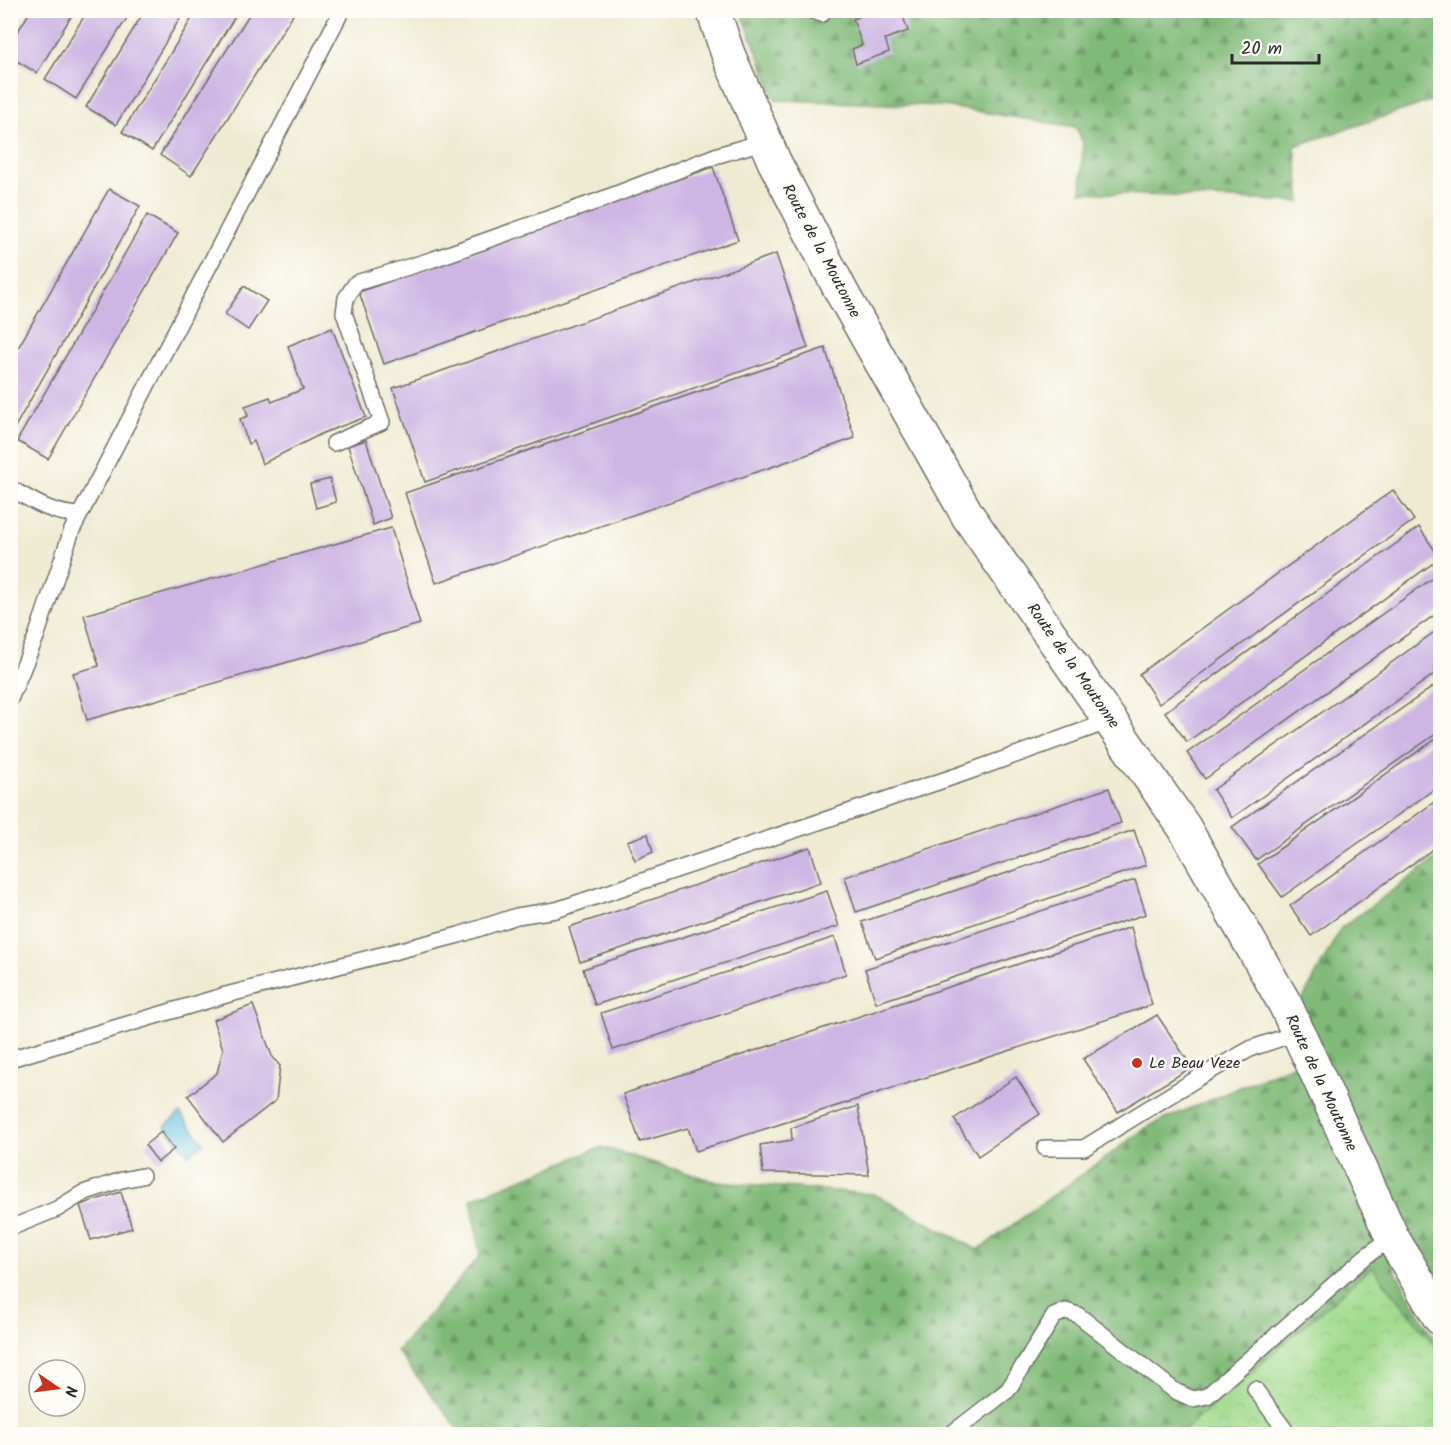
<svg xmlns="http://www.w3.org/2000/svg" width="1451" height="1445" font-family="Kalam,sans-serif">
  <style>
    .forest { fill: url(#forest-firs); stroke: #567252; stroke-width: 1.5 }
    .park { fill: url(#park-crowns); stroke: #66825c; stroke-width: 1.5 }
    .water { fill: #63c2e1; stroke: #477686; stroke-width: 1.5 }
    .building { fill: #cdb6e4 }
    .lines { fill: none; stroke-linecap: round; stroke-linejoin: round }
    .lane-casing { stroke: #706e66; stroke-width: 18 }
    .secondary-casing { stroke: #706e66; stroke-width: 36 }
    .lane { stroke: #fff; stroke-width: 15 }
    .secondary { stroke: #fff; stroke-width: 33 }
    .poi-dot { fill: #c8321e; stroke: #fdfcf7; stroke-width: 2 }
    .labels { text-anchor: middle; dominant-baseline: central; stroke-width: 5; stroke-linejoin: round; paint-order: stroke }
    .street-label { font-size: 16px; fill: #2b2b2b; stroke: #fdfcf7 }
    .poi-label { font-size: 16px; fill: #2b2b2b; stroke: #fdfcf7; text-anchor: start }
  </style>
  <defs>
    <pattern id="forest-firs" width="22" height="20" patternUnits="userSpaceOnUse" patternTransform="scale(1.5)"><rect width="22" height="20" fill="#80ba78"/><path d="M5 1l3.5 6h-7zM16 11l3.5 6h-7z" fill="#699763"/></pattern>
    <pattern id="park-crowns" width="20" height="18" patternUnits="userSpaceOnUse" patternTransform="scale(1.5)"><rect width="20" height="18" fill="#a0da8c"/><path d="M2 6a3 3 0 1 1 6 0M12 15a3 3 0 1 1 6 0" fill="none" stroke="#8abb79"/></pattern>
  </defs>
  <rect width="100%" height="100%" fill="#fdfcf7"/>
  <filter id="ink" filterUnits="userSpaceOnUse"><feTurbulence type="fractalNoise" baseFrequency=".0167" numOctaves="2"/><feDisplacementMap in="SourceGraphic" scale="12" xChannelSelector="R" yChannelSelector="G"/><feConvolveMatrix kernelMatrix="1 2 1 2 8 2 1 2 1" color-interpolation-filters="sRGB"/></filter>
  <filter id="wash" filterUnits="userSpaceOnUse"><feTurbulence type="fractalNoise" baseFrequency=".008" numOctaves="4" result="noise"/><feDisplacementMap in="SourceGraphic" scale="24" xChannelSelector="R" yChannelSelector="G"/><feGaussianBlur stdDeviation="1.35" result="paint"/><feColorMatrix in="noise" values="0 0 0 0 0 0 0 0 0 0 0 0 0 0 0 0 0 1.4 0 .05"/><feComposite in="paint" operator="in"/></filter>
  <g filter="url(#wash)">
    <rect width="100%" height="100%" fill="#efebd3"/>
    <g class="forest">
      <polygon points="741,11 1440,11 1440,98 1295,146 1301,202 1081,192 1083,143 1076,127 943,106 776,100"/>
      <polygon points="1440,856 1440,1294 1409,1244 1298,1008 1341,928"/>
      <polygon points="1297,1063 1397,1274 1440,1349 1440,1434 458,1434 460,1431 397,1351 480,1256 471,1199 602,1147 717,1182 874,1194 978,1250 1149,1126"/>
    </g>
    <polygon class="park" points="1372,1267 1440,1352 1440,1434 1180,1434"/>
    <polygon class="water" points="180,1113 204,1143 189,1155 165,1126"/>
    <g id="blocks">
      <g class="building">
        <polygon points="31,10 75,10 37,73 10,57 10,44"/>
        <polygon points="88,10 132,10 76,99 45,79"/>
        <polygon points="145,10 185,10 116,125 86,107"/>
        <polygon points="197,10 239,10 152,151 122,132"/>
        <polygon points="252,10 296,10 191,176 160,155"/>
        <polygon points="858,10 901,10 908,31 885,39 889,52 856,64 852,49 862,45 853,19 860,16"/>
        <polygon points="713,167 738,240 384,364 359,292"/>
        <polygon points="109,189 140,206 15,427 10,425 10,362"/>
        <polygon points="147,215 178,233 48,459 17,441"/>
        <polygon points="776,254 808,348 425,482 393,388"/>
        <polygon points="244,286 267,301 248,330 225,314"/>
        <polygon points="332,328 366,417 323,433 262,464 254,441 248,444 240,419 248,416 245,406 270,397 272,402 303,389 288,346"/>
        <polygon points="825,348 855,438 436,583 405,493"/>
        <polygon points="366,440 391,518 373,525 348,446"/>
        <polygon points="330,479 336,502 316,508 310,484"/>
        <polygon points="1393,490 1414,520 1159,704 1139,674"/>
        <polygon points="1419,527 1440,558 1187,742 1165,712"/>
        <polygon points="391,528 420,624 87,720 73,673 99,666 84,615"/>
        <polygon points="1440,573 1440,611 1205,779 1187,753"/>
        <polygon points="1440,628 1440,670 1232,818 1213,790"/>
        <polygon points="1440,682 1440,731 1256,860 1232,827"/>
        <polygon points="1440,736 1440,785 1282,897 1258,864"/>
        <polygon points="1109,788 1121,823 856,912 845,877"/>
        <polygon points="1440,798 1440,844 1311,936 1290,906"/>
        <polygon points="1134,830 1146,865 875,958 862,922"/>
        <polygon points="648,834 653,852 635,860 627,841"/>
        <polygon points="810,847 821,882 580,962 569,927"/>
        <polygon points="1135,880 1146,914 876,1003 865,969"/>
        <polygon points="827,891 839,926 595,1005 583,969"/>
        <polygon points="1131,927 1152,1005 696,1151 688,1128 640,1142 623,1094"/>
        <polygon points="835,937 846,974 613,1050 601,1013"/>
        <polygon points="253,1005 272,1056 280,1066 276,1100 223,1142 188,1096 217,1073 223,1049 213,1020"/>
        <polygon points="1157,1015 1192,1067 1118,1112 1083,1059"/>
        <polygon points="1016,1077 1040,1114 978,1156 954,1119"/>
        <polygon points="858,1106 869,1175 763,1173 760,1145 792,1140 791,1128"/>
        <polygon points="161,1132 174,1149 158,1162 145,1145"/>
        <polygon points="121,1192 132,1228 91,1240 80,1205"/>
      </g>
    </g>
  </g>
  <g filter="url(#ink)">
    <use href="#blocks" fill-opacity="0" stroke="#706e66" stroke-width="1.5"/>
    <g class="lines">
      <defs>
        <g id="lane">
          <polyline points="809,10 822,14"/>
          <polyline points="334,443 382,422 344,313 346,298 356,283 431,260 598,201 718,155 766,141"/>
          <path d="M10,488C35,502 50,513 79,515"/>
          <polyline points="10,699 36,637 72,530 342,10"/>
          <polyline points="10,1059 226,995 459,935 517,916 556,910 965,773 1110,721"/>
          <polyline points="1045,1148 1084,1148 1198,1078 1252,1048 1297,1033"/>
          <polyline points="10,1228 57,1209 83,1193 122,1180 142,1176"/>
          <polyline points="1255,1389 1288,1434"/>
          <polyline points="951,1434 1008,1390 1054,1316 1066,1311 1078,1315 1175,1391 1193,1399 1207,1396 1365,1257 1392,1237"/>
        </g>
        <polyline id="secondary" points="713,10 728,54 774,161 841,291 968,516 1184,827 1285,1004 1392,1237 1440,1318"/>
      </defs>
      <use href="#lane" class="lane-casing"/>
      <use href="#secondary" class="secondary-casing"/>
      <use href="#lane" class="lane"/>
      <use href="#secondary" class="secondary"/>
    </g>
  </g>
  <circle class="poi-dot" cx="1137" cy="1063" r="6"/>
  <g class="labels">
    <g class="street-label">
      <text transform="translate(821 251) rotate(62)">Route de la Moutonne</text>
      <text transform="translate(1073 666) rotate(55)">Route de la Moutonne</text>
      <text transform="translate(1321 1083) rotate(65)">Route de la Moutonne</text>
    </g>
    <g class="poi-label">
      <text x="1149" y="1063">Le Beau Veze</text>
    </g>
  </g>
  <rect width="1451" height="1445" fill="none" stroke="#fdfcf7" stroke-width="36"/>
  <g transform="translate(57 1388) rotate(104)"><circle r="28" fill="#fdfcf7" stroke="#a9a8a5" stroke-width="1.5"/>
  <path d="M0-4.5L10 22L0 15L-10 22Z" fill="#c8321e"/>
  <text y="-9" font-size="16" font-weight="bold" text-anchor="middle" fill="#2b2b2b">N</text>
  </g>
  <path d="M1232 54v9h87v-9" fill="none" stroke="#2b2b2b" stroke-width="3"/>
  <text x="1241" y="54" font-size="18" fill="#2b2b2b" stroke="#fdfcf7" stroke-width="4.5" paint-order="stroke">20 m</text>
</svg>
